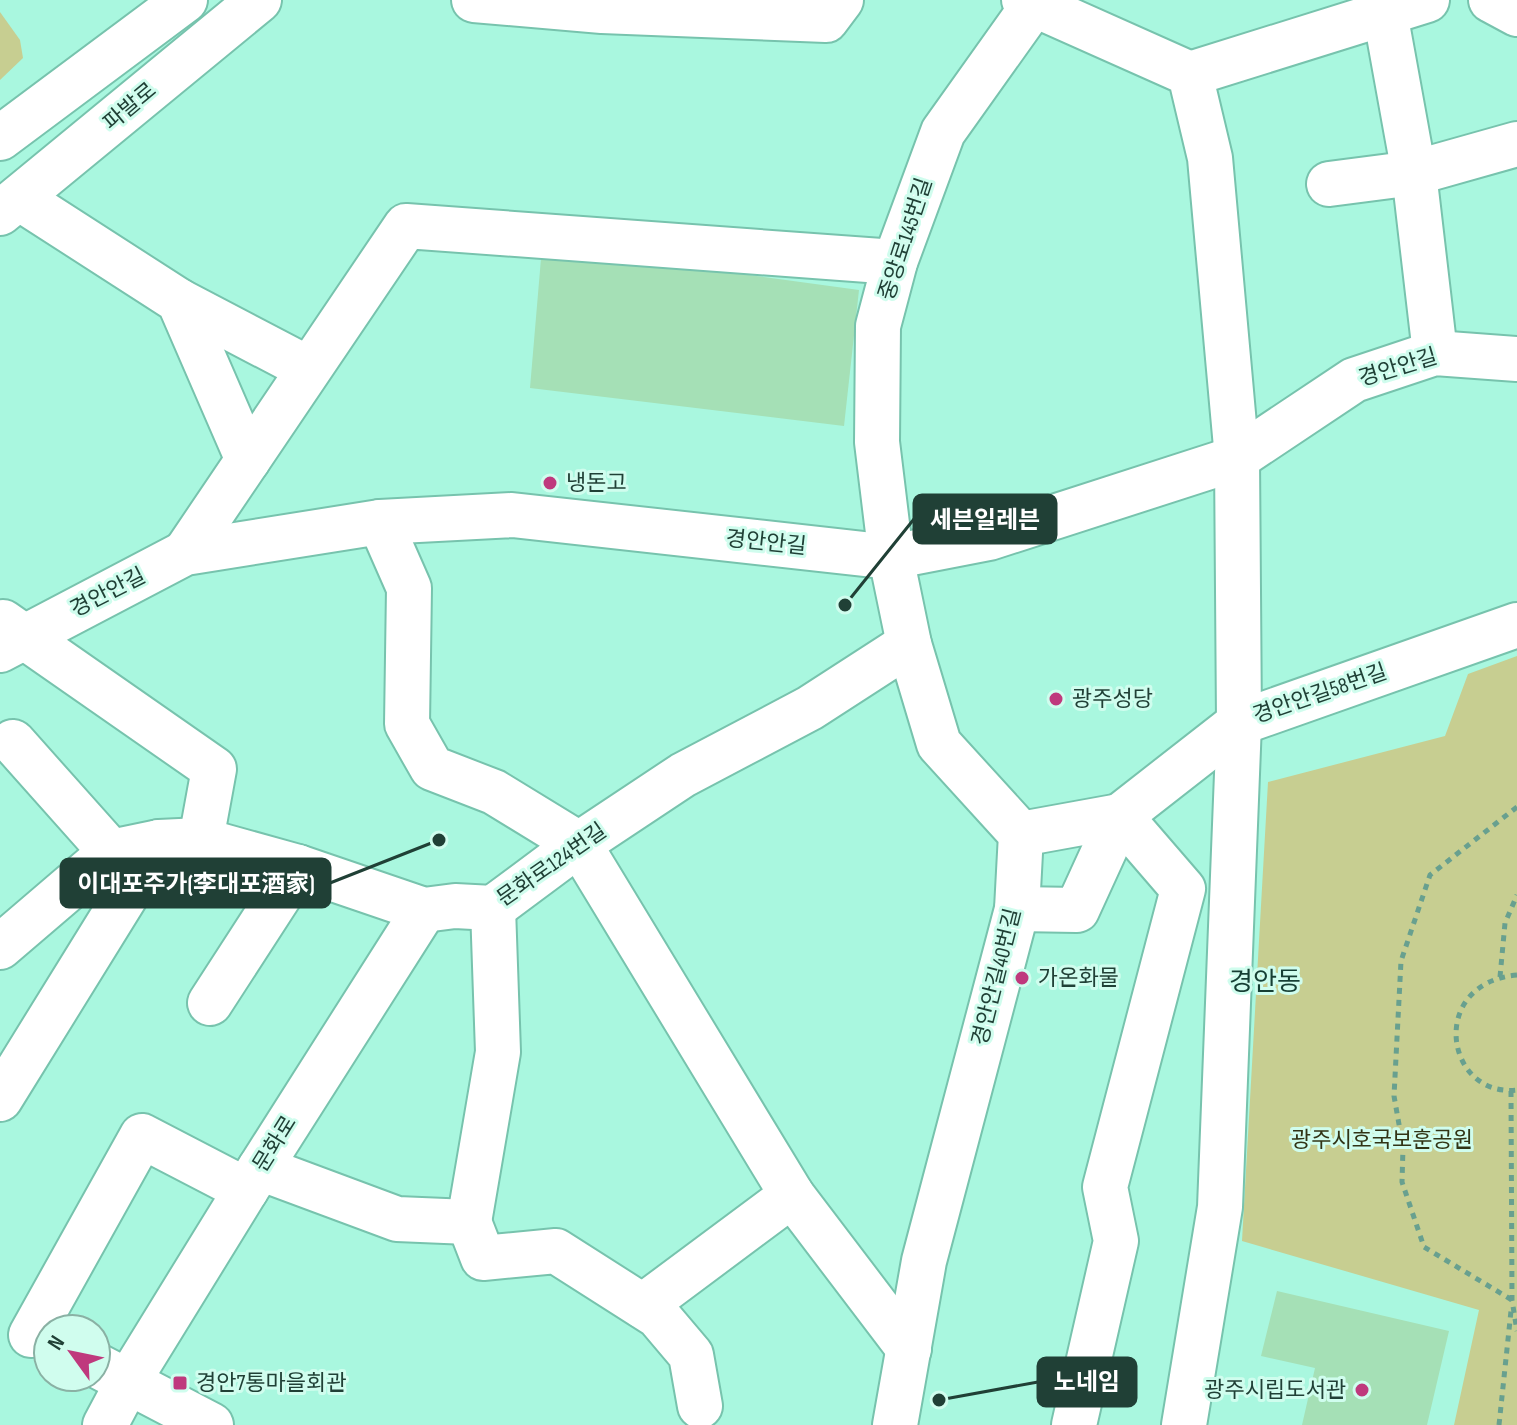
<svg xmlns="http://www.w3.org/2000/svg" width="1517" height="1425" font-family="'Sofia Sans Condensed','Noto Sans KR',sans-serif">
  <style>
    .green { fill: #c7ce91 }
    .building { fill: #a5e0b6 }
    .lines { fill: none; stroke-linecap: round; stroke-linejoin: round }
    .minor-casing { stroke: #77c3ad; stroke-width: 48 }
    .path { stroke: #68a08f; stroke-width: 5; stroke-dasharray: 6 6; stroke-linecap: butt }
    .minor { stroke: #fff; stroke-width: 44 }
    .poi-dot { fill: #bf397d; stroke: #d0fdee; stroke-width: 3 }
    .labels { text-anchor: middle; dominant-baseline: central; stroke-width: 6; stroke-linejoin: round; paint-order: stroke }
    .street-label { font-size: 22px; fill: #204036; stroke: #d0fdee }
    .poi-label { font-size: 22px; fill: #204036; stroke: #d0fdee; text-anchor: start }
    .park-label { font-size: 22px; fill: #313415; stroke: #d0fdee }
    .quarter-label { font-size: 26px; fill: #163f34; stroke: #d0fdee }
    .leader { fill: none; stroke: #204036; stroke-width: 3 }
    .callout-dot { fill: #204036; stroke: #d0fdee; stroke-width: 3 }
    .callout { fill: #204036; stroke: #204036; stroke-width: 3 }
    .callout-label { font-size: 24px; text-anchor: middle; font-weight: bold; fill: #fff }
  </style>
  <rect width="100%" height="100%" fill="#a9f7df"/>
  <g class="green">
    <polygon points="0,12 20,40 23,58 0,80"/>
    <polygon points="1517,656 1517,1425 1454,1425 1479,1310 1242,1241 1268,782 1445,736 1468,674"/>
  </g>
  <g class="building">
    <polygon points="542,247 859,290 844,426 530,388"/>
    <polygon points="1277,1291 1449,1331 1427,1425 1302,1425 1315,1368 1261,1356"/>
  </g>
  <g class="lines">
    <defs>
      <g id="minor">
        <polyline points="474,0 602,11 826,20 841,0"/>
        <polyline points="1024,0 1190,74 1210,158 1237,458 1239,723 1220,1207 1184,1425"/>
        <polyline points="1491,0 1517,14"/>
        <polyline points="1385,13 1414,173 1435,353"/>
        <polyline points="1190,74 1427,0"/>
        <polyline points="0,138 185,0"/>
        <polyline points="1329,184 1414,173 1517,144"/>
        <polyline points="19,198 179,301 248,460"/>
        <polyline points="0,213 259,0"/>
        <polyline points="179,301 307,368"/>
        <polyline points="380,522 409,588 407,724 432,768 494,792 579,844 792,1195 909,1349"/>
        <polyline points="185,553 406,226 895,262"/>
        <polyline points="3,622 214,769 201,840"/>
        <polyline points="0,650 185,553 380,522 512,515 891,557 989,538 1237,458 1354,380 1435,353 1517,359"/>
        <polyline points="13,742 111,852"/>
        <polyline points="1021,834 1120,816 1183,889 1105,1187 1116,1241 1074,1425"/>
        <polyline points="1017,909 1077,910 1120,816 1239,723 1517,625"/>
        <polyline points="0,947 111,852 159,842 201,840 298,867 424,910 455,906 493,908 579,844 683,775 810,708 909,644"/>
        <polyline points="210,1003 298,867"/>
        <polyline points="0,1099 159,842"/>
        <polyline points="260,1168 397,1219 469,1222 498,1052 493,908"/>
        <polyline points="469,1222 483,1258 556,1251 658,1316 691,1355 700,1406"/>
        <polyline points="643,1306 792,1195"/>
        <polyline points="31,1335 142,1136 246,1190"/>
        <polyline points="96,1365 211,1425"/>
        <polyline points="105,1425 129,1380 246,1190 424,910"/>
        <polyline points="895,1425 924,1261 1017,909 1021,834 939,744 909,644 891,557 877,442 878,326 895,262 943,132 1037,0"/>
      </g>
    </defs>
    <use href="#minor" class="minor-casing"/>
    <g class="path">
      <polyline points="1517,807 1430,875 1401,961 1394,1096 1403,1147 1402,1182 1424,1247 1512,1300 1517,1300"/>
      <path d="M1517,975C1427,983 1445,1098 1517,1090"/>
      <polyline points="1500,977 1505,923 1517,895"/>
      <polyline points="1511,1091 1512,1300 1517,1331"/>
      <polyline points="1499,1425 1511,1311"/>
    </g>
    <use href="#minor" class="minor"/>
  </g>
  <g class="poi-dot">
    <circle cx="550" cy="483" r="8"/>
    <circle cx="1056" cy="699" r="8"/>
    <circle cx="1022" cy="978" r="8"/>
    <rect x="172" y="1375" width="16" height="16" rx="4"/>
    <circle cx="1362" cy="1390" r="8"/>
  </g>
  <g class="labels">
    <g class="street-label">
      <text transform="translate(130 107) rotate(-40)">파발로</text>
      <text transform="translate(906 239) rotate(-72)">중앙로145번길</text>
      <text transform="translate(1398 368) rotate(-17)">경안안길</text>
      <text transform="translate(766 543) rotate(6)">경안안길</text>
      <text transform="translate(108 593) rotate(-27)">경안안길</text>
      <text transform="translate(1320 694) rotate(-19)">경안안길58번길</text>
      <text transform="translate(552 865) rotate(-35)">문화로124번길</text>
      <text transform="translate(997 977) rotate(-76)">경안안길40번길</text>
      <text transform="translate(275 1144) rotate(-58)">문화로</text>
    </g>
    <g class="poi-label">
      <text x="566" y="483">냉돈고</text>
      <text x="1072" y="699">광주성당</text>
      <text x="1038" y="978">가온화물</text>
      <text x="196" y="1383">경안7통마을회관</text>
      <text x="1346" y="1390" text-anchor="end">광주시립도서관</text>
    </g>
    <g class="park-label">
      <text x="1382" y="1140">광주시호국보훈공원</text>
    </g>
    <g class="quarter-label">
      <text x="1265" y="982">경안동</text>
    </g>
  </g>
  <path class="leader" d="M845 605L914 519M439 840L330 883M939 1400L1038 1382"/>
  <g class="callout-dot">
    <circle cx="845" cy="605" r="8"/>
    <circle cx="439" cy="840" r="8"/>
    <circle cx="939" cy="1400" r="8"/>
  </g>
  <g class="callout">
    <rect x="914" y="495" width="142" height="48" rx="8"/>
    <rect x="61" y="859" width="269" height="48" rx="8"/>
    <rect x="1038" y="1358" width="98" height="48" rx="8"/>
  </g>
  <g class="callout-label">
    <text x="985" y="528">세븐일레븐</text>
    <text x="196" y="892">이대포주가(李대포酒家)</text>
    <text x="1087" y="1390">노네임</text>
  </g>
  <g transform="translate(72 1353) rotate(303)"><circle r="38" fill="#d0fdee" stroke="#8ab1a4" stroke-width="2"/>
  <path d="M0-6L14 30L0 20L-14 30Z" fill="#bf397d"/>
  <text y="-12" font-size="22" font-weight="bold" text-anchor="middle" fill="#204036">N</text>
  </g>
</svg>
